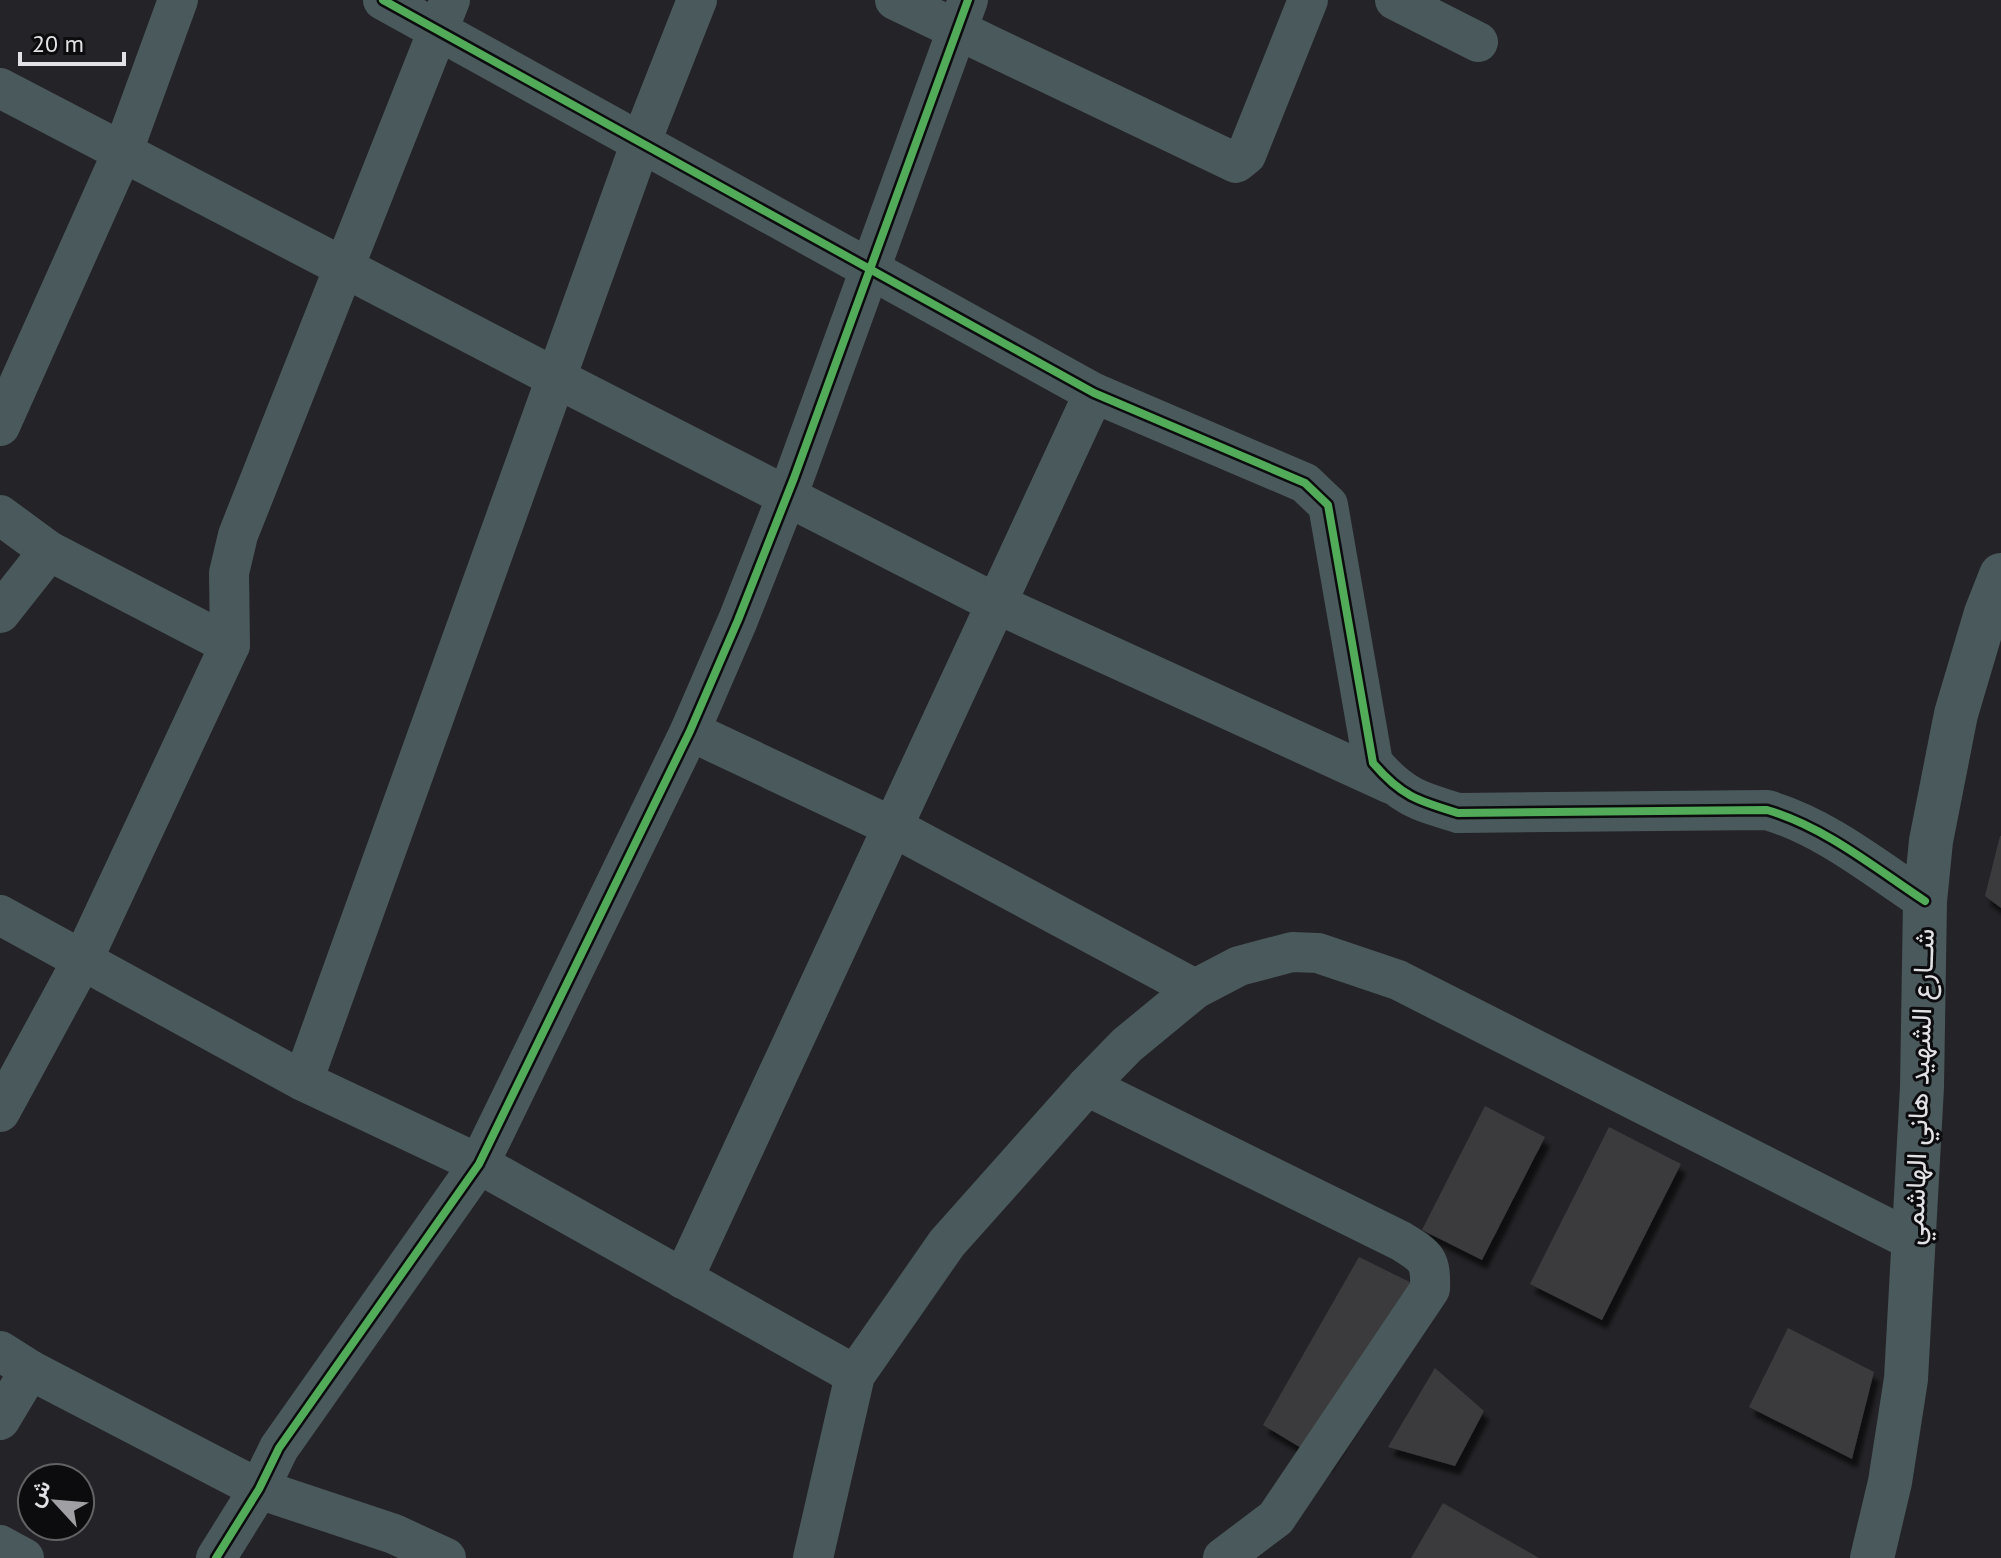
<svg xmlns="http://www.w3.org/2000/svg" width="2001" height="1558" font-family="'PT Sans',Vazirmatn,sans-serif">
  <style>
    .building { fill: #3b3b3e; filter: url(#shadow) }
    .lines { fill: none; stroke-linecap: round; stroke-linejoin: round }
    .minor { stroke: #4a595c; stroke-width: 40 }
    .tertiary { stroke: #4a595c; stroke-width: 44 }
    .cycleway-casing { stroke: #0c0c0f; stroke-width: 13 }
    .cycleway { stroke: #51ab58; stroke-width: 8 }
    .labels { text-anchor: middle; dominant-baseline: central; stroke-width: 6; stroke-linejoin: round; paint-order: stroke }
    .street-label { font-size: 28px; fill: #e2e2e6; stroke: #0c0c0f }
  </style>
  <defs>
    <filter id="shadow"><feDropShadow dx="5" dy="9" stdDeviation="2" flood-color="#0009"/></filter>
  </defs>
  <rect width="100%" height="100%" fill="#242327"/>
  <g class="building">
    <polygon points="2000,836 2001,836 2001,908 1985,896"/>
    <polygon points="1485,1106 1545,1137 1482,1260 1422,1230"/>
    <polygon points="1609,1127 1681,1164 1602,1320 1530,1284"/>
    <polygon points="1359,1257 1430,1292 1326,1463 1263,1425"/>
    <polygon points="1788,1328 1874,1372 1852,1459 1749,1407"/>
    <polygon points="1435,1368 1484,1411 1455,1466 1388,1447"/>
    <polygon points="1443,1503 1539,1558 1411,1558"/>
  </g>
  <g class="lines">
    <g class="minor">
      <path d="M383,0L1094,393L1305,483L1328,505L1373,763C1401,796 1418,801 1458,813L1767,810C1825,827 1875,868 1925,901"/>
      <polyline points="895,0 1236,163 1246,155 1308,0"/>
      <polyline points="1395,0 1478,42"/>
      <polyline points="0,88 556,378 997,604 1391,784"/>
      <polyline points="0,426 123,151 178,0"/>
      <polyline points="0,515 49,551 230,645"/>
      <polyline points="0,613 49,551"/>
      <polyline points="690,731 893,827 1195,989"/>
      <polyline points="0,915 303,1081 479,1164 855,1375"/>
      <polyline points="303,1081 641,142 697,0"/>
      <path d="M1087,1086L1401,1241C1426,1257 1431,1258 1430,1289L1276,1518L1223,1558"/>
      <polyline points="0,1112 83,959 230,645 229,573 238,535 450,0"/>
      <polyline points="683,1279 1094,393"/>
      <polyline points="0,1351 30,1370 259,1489 394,1534 446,1558"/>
      <polyline points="0,1420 30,1370"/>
      <polyline points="0,1545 24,1558"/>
      <polyline points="216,1558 259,1489 279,1448 479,1164 690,731 738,620 794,478 968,0"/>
      <polyline points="813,1558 855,1375 947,1243 1087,1086 1127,1045 1195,989 1239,966 1292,952 1318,953 1398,980 1913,1241"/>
    </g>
    <polyline class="tertiary" points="1872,1558 1890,1482 1906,1379 1922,1087 1925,901 1931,841 1956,714 1986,613 2001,575"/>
    <defs>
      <g id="cycleway">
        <path d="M383,0L1094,393L1305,483L1328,505L1373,763C1401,796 1418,801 1458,813L1767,810C1825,827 1875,868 1925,901"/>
        <polyline points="216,1558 259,1489 279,1448 479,1164 690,731 738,620 794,478 968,0"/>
      </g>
    </defs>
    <use href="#cycleway" class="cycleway-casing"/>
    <use href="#cycleway" class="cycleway"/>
  </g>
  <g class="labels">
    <g class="street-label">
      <text transform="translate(1918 1087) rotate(-88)">شــارع الشهيد هاني الهاشمي</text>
    </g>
  </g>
  <g transform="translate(56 1502) rotate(296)"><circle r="38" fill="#0c0c0f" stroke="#626265" stroke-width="2"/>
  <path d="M0-6L14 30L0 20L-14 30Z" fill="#a09fa3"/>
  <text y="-12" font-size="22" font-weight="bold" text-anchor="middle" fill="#e2e2e6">ش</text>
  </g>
  <path d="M20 52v12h104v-12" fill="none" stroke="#e2e2e6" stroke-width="4"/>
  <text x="32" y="52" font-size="24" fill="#e2e2e6" stroke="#0c0c0f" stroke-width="6" paint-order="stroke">20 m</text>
</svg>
